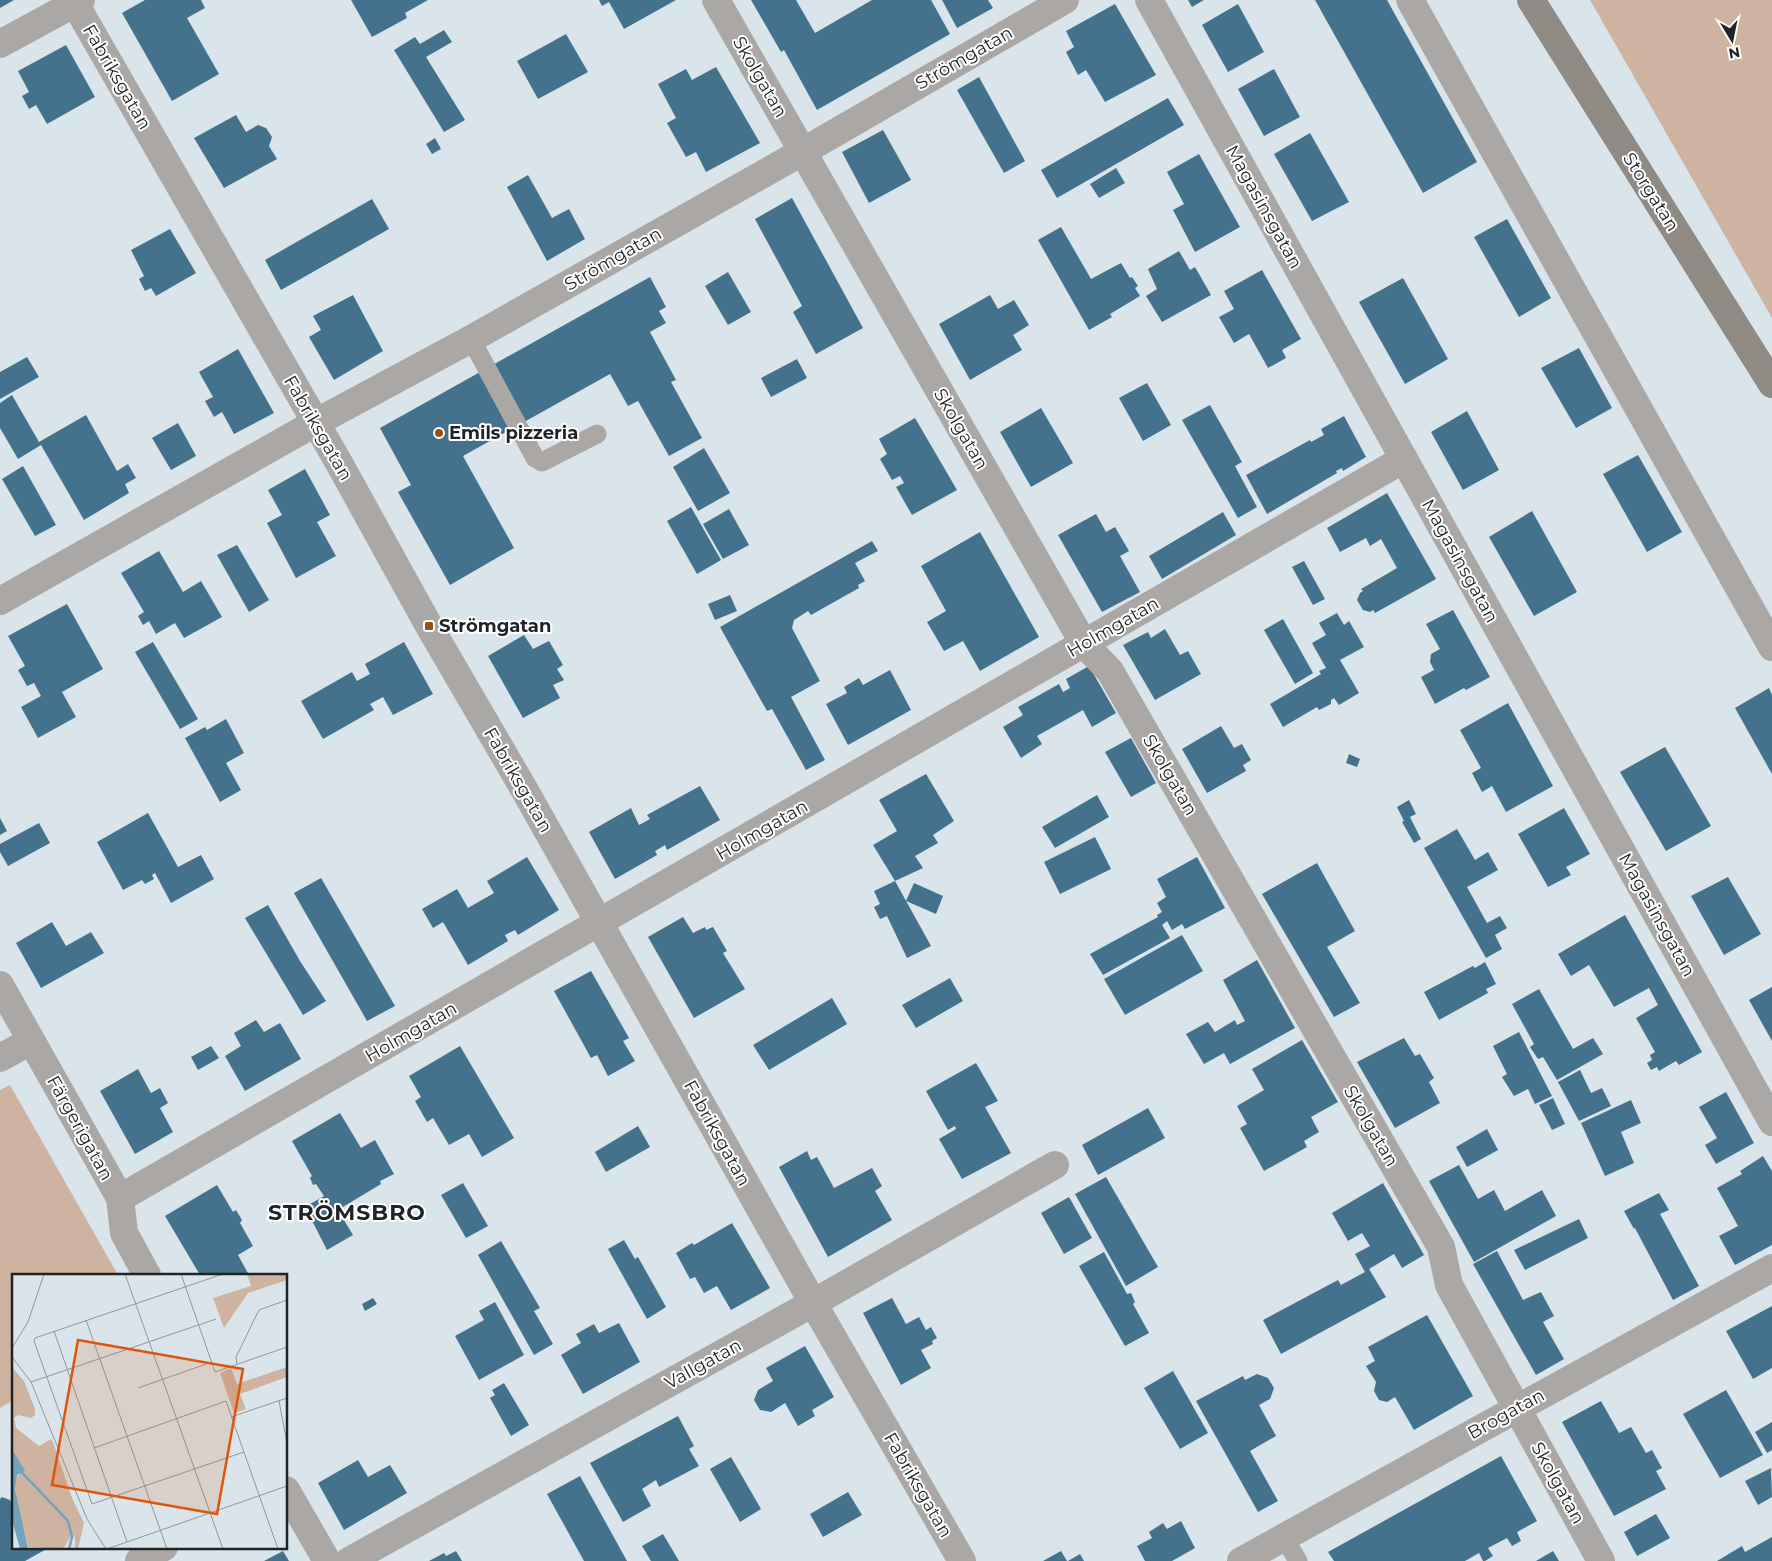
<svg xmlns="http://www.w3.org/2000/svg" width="1772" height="1561" font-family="Montserrat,sans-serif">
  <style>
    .green { fill: #cdb3a0 }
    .building { fill: #44728c }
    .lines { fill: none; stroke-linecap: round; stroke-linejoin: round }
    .lane { stroke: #aba7a4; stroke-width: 19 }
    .street { stroke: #aba7a4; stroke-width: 28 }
    .secondary { stroke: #908a85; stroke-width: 28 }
    .poi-dot { fill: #915317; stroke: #fff; stroke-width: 2 }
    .labels { text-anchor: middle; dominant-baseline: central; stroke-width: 4; stroke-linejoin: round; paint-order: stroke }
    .street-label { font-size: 18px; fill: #1f2326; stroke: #fff }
    .poi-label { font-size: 18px; font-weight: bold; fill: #1f2326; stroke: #fff; text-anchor: start }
    .district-label { font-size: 22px; font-weight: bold; letter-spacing: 1px; fill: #1f2326; stroke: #fff }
    .inset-river { fill: none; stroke: #73a2bd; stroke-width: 2.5 }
    .inset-road { fill: none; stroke: #8f979c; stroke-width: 1 }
    .view { fill: #de560d; fill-opacity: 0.15; stroke: #de560d; stroke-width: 2.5 }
    .inset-edge { fill: none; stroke: #1f2326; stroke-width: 2.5 }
  </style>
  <rect width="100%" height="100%" fill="#dae5eb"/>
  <g class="green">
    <polygon points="1590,0 1772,0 1772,318"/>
    <polygon points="10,1085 118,1275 14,1275 14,1400 0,1408 0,1090"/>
  </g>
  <g class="building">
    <polygon points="0,0 14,0 0,8"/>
    <polygon points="145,0 201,0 205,8 187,18 219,74 172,101 122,13"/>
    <polygon points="351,0 428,0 405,13 407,18 372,37"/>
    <polygon points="599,0 676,0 624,29 609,2 602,6"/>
    <polygon points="751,0 796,0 815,33 872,0 931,0 950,34 817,110 784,50 781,52"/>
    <polygon points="942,0 988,0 993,8 957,28"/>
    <polygon points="1188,0 1204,0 1192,7"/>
    <polygon points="1315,0 1387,0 1477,162 1423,193"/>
    <polygon points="1115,4 1156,75 1105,102 1086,70 1078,75 1066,52 1074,47 1066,31"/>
    <polygon points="1238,4 1264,52 1228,72 1202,25"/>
    <polygon points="444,30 452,42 426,57 465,120 444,132 394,50 415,37 420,44"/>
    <polygon points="566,34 588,72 538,99 517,61"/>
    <polygon points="66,45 95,97 47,124 36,105 29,109 22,96 29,92 18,71"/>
    <polygon points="716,67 760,143 706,172 696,152 686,157 667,123 676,118 658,84 686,69 692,80"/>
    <polygon points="1274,69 1300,117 1264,136 1238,89"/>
    <polygon points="979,77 1025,161 1004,173 957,90"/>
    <polygon points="1168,98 1184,125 1057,198 1041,170"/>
    <polygon points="236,115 246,132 258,125 266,128 272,137 269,146 277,159 224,188 194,138"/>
    <polygon points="883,130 911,180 869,203 842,152"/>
    <polygon points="1310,133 1349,202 1312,221 1274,154"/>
    <polygon points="435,138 441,149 432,154 426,144"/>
    <polygon points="1199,154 1240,227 1195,252 1173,210 1184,204 1167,172"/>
    <polygon points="1116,168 1125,183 1099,198 1090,184"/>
    <polygon points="528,175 552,218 569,209 585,239 547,261 507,187"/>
    <polygon points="792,198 863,328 816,354 793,312 802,306 755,219"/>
    <polygon points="372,199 389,229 281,290 265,260"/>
    <polygon points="1507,219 1551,298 1519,317 1474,237"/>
    <polygon points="1061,227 1091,279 1121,263 1130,278 1132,277 1138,286 1135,288 1140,296 1110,314 1112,317 1089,330 1038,240"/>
    <polygon points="170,229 196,273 156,296 151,288 145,291 139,279 144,276 131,250"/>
    <polygon points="1179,251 1190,270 1195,267 1211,295 1162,322 1146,296 1157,289 1148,269"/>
    <polygon points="1262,270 1301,339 1282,350 1286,358 1268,368 1249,334 1234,343 1219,317 1234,309 1224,291"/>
    <polygon points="728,272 751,312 728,325 705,286"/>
    <polygon points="650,277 666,307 659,311 666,323 650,332 676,380 671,382 702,438 669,456 638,401 628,406 610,374 463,456 514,548 450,585 398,492 411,485 380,428"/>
    <polygon points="1403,278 1448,359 1405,384 1359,302"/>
    <polygon points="353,295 383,351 334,380 309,337 321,330 313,316"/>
    <polygon points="990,295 998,309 1014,300 1029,325 1013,335 1022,350 970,380 939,324"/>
    <polygon points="1579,348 1612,408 1576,428 1541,368"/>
    <polygon points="238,349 274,413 234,434 222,412 214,417 205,401 213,397 199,372"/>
    <polygon points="27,357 39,377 0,399 0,372"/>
    <polygon points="797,359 807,378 771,397 761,378"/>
    <polygon points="1147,383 1171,425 1143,441 1119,398"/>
    <polygon points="12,395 39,442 86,415 117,471 128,464 136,478 125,484 129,493 84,520 41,445 18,459 0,428 0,403"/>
    <polygon points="1210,405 1242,462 1235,466 1257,507 1238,518 1182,420"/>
    <polygon points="1041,408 1073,463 1031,487 1000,432"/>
    <polygon points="1467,411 1499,470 1463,490 1431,432"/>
    <polygon points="1344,416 1366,457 1343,471 1342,468 1336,471 1337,473 1267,514 1246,475 1310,440 1311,442 1324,435 1321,429"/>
    <polygon points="915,418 957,490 912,515 896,487 904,483 900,476 892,480 880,459 887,454 879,439"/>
    <polygon points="178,423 196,456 171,470 152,438"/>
    <polygon points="704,448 730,493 698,511 673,467"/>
    <polygon points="1638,455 1682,532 1647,552 1603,474"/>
    <polygon points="23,466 56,525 35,536 2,479"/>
    <polygon points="305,469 330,515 317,522 336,556 296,578 267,523 282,515 268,490"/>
    <polygon points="1387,493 1436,579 1375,613 1373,610 1370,612 1363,610 1357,600 1360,593 1363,591 1361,589 1397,568 1381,539 1370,546 1366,538 1340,552 1327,528"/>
    <polygon points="691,507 721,560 697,574 667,521"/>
    <polygon points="729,509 749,545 723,559 703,524"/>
    <polygon points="1532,511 1577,592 1534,616 1489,537"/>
    <polygon points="1223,512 1236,535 1162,579 1149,556"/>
    <polygon points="1096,514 1106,532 1115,527 1129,551 1120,556 1140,592 1102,612 1058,535"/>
    <polygon points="980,532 1039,637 980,671 963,641 944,651 927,622 946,611 921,566"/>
    <polygon points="872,541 878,551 855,563 865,581 858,585 859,588 811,615 808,611 794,620 792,628 820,681 791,697 825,760 806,770 772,709 767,711 720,627"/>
    <polygon points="237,545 269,600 249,612 217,555"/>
    <polygon points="159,551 183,592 201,581 222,617 184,638 175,623 156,634 149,621 143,625 138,616 144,612 121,573"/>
    <polygon points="1304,561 1325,599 1313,605 1292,567"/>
    <polygon points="730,595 737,611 715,620 708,604"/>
    <polygon points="67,604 103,669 62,692 76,717 38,738 21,707 41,696 34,683 27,686 18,670 25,666 8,636"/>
    <polygon points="1453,610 1490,677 1466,690 1464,688 1435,704 1421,677 1434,670 1430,662 1431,654 1440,649 1426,624"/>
    <polygon points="1337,613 1344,625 1349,621 1364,647 1340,660 1359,693 1339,705 1334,698 1331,700 1331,704 1319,710 1317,707 1283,727 1270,704 1321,674 1319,671 1326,668 1312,643 1326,635 1319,623"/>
    <polygon points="1283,619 1313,673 1295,684 1264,630"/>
    <polygon points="1165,629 1180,655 1188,651 1201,674 1155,700 1123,645 1148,632 1151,638"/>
    <polygon points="524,635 533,649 549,641 563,665 557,669 564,680 553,685 560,698 523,718 488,656"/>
    <polygon points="153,642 198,719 180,729 135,652"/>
    <polygon points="404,642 433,694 393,715 383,697 370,704 374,710 323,739 301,701 352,672 357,681 370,674 365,664"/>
    <polygon points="1089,666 1116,713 1092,727 1083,710 1037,736 1042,744 1021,758 1003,727 1023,715 1018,707 1059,684 1063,692 1070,688 1066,679"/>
    <polygon points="890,670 911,710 848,745 826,704 847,693 844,687 859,678 863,685"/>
    <polygon points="1769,688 1772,695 1772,774 1735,708"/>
    <polygon points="1508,703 1553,786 1506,812 1492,786 1482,792 1472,773 1481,768 1460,730"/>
    <polygon points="226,719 244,753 226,763 241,790 220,802 185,738 205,727 207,730"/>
    <polygon points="1221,726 1234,748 1242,744 1251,760 1243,765 1246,771 1207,793 1182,749"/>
    <polygon points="1131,738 1156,783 1131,797 1105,752"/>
    <polygon points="1665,747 1711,826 1666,851 1620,772"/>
    <polygon points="1349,754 1360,759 1357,767 1346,763"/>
    <polygon points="926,774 954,821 933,835 938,843 915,856 923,868 895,881 873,845 897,831 879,800"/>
    <polygon points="700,786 720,820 667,850 665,845 655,851 657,855 615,879 589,832 631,808 639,825 650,819 647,815"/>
    <polygon points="1097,795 1109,817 1055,848 1042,827"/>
    <polygon points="1409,800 1416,814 1410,817 1421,839 1414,843 1402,822 1404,821 1397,807"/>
    <polygon points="1564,808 1590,854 1566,867 1571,875 1548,887 1518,834"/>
    <polygon points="148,813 178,867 201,855 214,879 171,903 155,873 152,875 154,879 145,884 142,880 123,890 97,842"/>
    <polygon points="0,818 7,831 0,835"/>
    <polygon points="39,823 50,843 8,866 0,852 0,844"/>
    <polygon points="1457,829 1475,860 1488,852 1498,870 1467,887 1487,923 1500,916 1507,928 1495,935 1502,949 1486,958 1424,848"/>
    <polygon points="1095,837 1111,869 1060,894 1044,862"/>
    <polygon points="527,857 559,910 518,935 515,930 505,935 508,941 468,965 443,922 433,928 422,909 457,889 468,908 494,893 487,881"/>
    <polygon points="1197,857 1225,908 1185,929 1182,924 1172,930 1167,921 1162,925 1170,938 1103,975 1090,954 1158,917 1157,915 1162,912 1157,903 1166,897 1157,879"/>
    <polygon points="1317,863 1355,931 1327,947 1360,1003 1334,1017 1262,894"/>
    <polygon points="1728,877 1761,934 1724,955 1691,896"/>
    <polygon points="321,878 395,1006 367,1021 294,893"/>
    <polygon points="895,881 931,946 907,958 887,916 880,919 874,907 880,904 874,891"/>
    <polygon points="914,883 943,896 936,914 906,901"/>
    <polygon points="268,905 300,961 326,1001 303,1015 245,918"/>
    <polygon points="1625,915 1702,1052 1679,1065 1676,1061 1659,1071 1657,1067 1651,1070 1647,1063 1652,1060 1650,1055 1655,1052 1636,1018 1658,1005 1649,988 1614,1007 1589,965 1571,976 1558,954"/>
    <polygon points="683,917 693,933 705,927 706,930 713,927 727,951 723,953 745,989 694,1018 648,937"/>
    <polygon points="52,922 66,946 91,932 104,953 41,988 16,943"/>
    <polygon points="1182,935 1203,971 1125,1015 1104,979"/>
    <polygon points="1257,960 1295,1028 1230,1064 1224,1053 1204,1064 1186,1034 1208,1022 1215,1032 1235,1020 1237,1025 1245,1021 1223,980"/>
    <polygon points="1485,962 1496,984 1486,989 1488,993 1439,1020 1424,992 1473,966 1475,968"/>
    <polygon points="591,971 629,1038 623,1041 635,1061 608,1076 597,1055 591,1058 554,991"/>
    <polygon points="950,978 963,1001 916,1028 902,1005"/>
    <polygon points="1772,987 1772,1041 1749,1000"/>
    <polygon points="1539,989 1573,1049 1593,1038 1603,1054 1557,1080 1543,1057 1538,1059 1530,1047 1534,1044 1512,1004"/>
    <polygon points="832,998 847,1024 769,1070 753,1045"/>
    <polygon points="256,1020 264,1032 280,1023 301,1059 245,1091 225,1056 241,1046 234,1033"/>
    <polygon points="1519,1032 1552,1096 1535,1104 1528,1089 1514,1096 1502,1077 1507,1074 1493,1046"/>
    <polygon points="1404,1038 1415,1056 1420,1054 1434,1078 1429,1082 1440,1103 1395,1128 1357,1062"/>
    <polygon points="1302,1040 1338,1102 1311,1117 1319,1132 1304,1141 1307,1147 1264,1171 1240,1128 1247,1124 1237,1106 1264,1090 1252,1069"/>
    <polygon points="211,1046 219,1058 198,1070 191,1057"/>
    <polygon points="460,1046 514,1138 482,1157 469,1134 449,1145 433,1118 427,1122 415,1101 421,1097 409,1076"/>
    <polygon points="976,1063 998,1101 985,1107 1011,1153 962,1179 939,1139 956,1129 955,1126 948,1130 926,1091"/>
    <polygon points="138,1069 151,1093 160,1088 168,1103 160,1108 173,1132 135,1154 100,1091"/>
    <polygon points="1580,1070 1591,1093 1602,1088 1611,1106 1579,1121 1558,1082"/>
    <polygon points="1726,1092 1754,1143 1716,1164 1705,1145 1717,1138 1699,1107"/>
    <polygon points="1553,1098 1565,1124 1552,1130 1539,1105"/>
    <polygon points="1631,1100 1641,1123 1621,1132 1634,1163 1605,1176 1581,1123"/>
    <polygon points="1148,1108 1165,1138 1098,1175 1082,1145"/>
    <polygon points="340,1113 361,1148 375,1140 394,1174 380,1181 381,1184 338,1210 353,1235 327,1250 305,1207 324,1196 316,1184 313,1185 310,1178 312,1176 292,1141"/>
    <polygon points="638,1126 650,1147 606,1172 595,1152"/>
    <polygon points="1487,1129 1498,1150 1467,1167 1456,1147"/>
    <polygon points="807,1151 811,1160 817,1157 834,1188 872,1168 882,1186 875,1191 892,1220 828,1257 779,1167"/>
    <polygon points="1763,1156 1772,1171 1772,1245 1735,1265 1719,1236 1738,1226 1717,1188 1742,1174 1740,1171"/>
    <polygon points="1459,1165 1478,1199 1494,1190 1505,1211 1542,1190 1556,1216 1474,1262 1429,1181"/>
    <polygon points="1106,1177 1158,1267 1126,1286 1075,1194"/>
    <polygon points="463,1183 488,1226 466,1238 441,1195"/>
    <polygon points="1383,1183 1424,1255 1402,1268 1394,1254 1369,1269 1386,1297 1281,1354 1263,1320 1338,1280 1341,1285 1365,1272 1355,1254 1370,1246 1362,1233 1348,1241 1332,1213"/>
    <polygon points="217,1185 233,1212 236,1210 242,1220 240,1223 253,1246 238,1255 249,1275 200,1275 165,1216"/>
    <polygon points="1659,1193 1669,1210 1660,1214 1699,1286 1673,1300 1635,1228 1634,1229 1624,1211"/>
    <polygon points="1069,1197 1092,1238 1064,1254 1041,1213"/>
    <polygon points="1579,1219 1588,1238 1525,1270 1514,1250"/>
    <polygon points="732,1223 770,1288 731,1310 717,1286 704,1293 695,1277 690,1279 676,1253 692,1243 694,1245"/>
    <polygon points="624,1240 635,1259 638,1257 666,1307 647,1319 608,1249"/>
    <polygon points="501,1241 540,1308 534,1311 553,1344 534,1355 478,1255"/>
    <polygon points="1497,1251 1523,1300 1541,1292 1554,1316 1543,1322 1564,1359 1536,1375 1473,1264"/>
    <polygon points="1104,1252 1127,1294 1131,1293 1135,1302 1133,1304 1149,1333 1125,1346 1079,1266"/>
    <polygon points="373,1298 377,1304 365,1311 362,1304"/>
    <polygon points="892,1298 906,1324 919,1317 926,1330 931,1327 937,1338 932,1341 933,1344 921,1350 931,1368 901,1385 863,1313"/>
    <polygon points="495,1302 524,1355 479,1380 455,1336 484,1320 479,1311"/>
    <polygon points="1772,1306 1772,1368 1753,1379 1726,1331"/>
    <polygon points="1427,1315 1473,1396 1414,1430 1395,1397 1387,1402 1379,1400 1374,1391 1376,1382 1366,1366 1375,1361 1368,1347"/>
    <polygon points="619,1323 640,1362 583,1394 561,1355 581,1343 576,1334 594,1324 599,1333"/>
    <polygon points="805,1346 834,1397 812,1410 815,1416 798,1426 785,1403 771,1412 760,1410 754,1400 758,1390 773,1381 766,1368"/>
    <polygon points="1173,1371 1208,1433 1180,1449 1144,1388"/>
    <polygon points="1257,1374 1268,1378 1274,1388 1270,1399 1259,1405 1276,1436 1250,1451 1278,1501 1258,1512 1196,1401 1243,1376 1245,1380"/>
    <polygon points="504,1383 529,1425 511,1436 490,1398 495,1395 492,1390"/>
    <polygon points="1726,1390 1763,1455 1720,1478 1683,1414"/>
    <polygon points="1601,1401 1619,1433 1631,1427 1646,1453 1652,1450 1662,1468 1656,1471 1666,1489 1614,1516 1562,1422"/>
    <polygon points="678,1416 694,1446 689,1449 699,1466 659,1487 656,1480 642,1489 651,1506 623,1522 590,1463"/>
    <polygon points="1772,1422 1772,1450 1767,1453 1755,1432"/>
    <polygon points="1501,1456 1537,1521 1517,1532 1521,1541 1512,1546 1507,1538 1488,1548 1493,1556 1485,1561 1483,1561 1479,1553 1465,1561 1334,1561 1328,1552"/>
    <polygon points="731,1457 761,1509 740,1522 710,1469"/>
    <polygon points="358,1460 368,1477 390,1465 407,1493 344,1530 318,1483"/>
    <polygon points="1771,1468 1772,1497 1758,1505 1745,1481"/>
    <polygon points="580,1476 627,1561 584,1561 547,1494"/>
    <polygon points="848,1492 862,1515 823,1537 810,1514"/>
    <polygon points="2,1497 10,1500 14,1507 14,1547 50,1547 25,1561 0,1561 0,1499"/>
    <polygon points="1656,1514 1670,1538 1637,1556 1624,1532"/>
    <polygon points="1181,1521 1195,1548 1172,1561 1145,1561 1137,1546 1152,1538 1149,1532 1163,1523 1167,1529"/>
    <polygon points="663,1534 679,1561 651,1561 642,1546"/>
    <polygon points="1772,1537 1772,1561 1717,1561 1742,1546 1745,1552"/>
    <polygon points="283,1551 289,1561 264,1561"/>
    <polygon points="456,1551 462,1561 429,1561 444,1553 446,1556"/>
    <polygon points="1061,1551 1067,1561 1043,1561"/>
    <polygon points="1553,1551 1559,1561 1536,1561"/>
    <polygon points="1080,1554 1084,1561 1068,1561"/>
  </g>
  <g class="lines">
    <g class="lane">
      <polyline points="471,339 535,458 542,462 597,434"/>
      <polyline points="1284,1537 1298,1561"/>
    </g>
    <g class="street">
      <polyline points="73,0 339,463 429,626 524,789 813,1303 962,1561"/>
      <polyline points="716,0 1084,644 1110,671 1441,1247 1449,1285 1601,1561"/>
      <polyline points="1149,0 1772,1122"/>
      <polyline points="1410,0 1772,647"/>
      <polyline points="0,44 81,0"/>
      <polyline points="0,601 315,423 471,339 802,152 1065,0"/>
      <polyline points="0,985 120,1198 124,1233 147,1275"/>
      <polyline points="0,1058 31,1041"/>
      <polyline points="120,1198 1404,459"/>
      <polyline points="286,1490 327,1561"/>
      <polyline points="139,1561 164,1547"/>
      <polyline points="349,1561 813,1303 1055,1165"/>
      <polyline points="1241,1561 1772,1268"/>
    </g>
    <polyline class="secondary" points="1531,0 1772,384"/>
  </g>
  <g class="poi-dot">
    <circle cx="439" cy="433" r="5"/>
    <rect x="424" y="621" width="10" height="10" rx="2.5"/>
  </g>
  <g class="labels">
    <g class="street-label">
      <text transform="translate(964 58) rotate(-30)">Strömgatan</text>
      <text transform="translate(117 77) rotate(60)">Fabriksgatan</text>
      <text transform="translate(760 77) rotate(60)">Skolgatan</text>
      <text transform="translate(1651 192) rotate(58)">Storgatan</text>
      <text transform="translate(1264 207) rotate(61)">Magasinsgatan</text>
      <text transform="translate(613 259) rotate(-30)">Strömgatan</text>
      <text transform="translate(318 428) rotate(60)">Fabriksgatan</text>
      <text transform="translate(961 429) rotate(60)">Skolgatan</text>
      <text transform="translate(1460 561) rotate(61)">Magasinsgatan</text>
      <text transform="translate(1113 627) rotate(-30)">Holmgatan</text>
      <text transform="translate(1170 775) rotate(60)">Skolgatan</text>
      <text transform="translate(518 780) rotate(60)">Fabriksgatan</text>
      <text transform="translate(762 830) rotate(-30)">Holmgatan</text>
      <text transform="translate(1657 915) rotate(61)">Magasinsgatan</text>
      <text transform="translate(411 1032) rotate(-30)">Holmgatan</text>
      <text transform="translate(1371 1126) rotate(60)">Skolgatan</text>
      <text transform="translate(80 1128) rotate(61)">Färgerigatan</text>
      <text transform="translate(717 1133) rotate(61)">Fabriksgatan</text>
      <text transform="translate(703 1364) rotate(-29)">Vallgatan</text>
      <text transform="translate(1506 1414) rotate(-29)">Brogatan</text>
      <text transform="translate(1558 1483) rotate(61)">Skolgatan</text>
      <text transform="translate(918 1485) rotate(60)">Fabriksgatan</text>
    </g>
    <g class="poi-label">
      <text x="449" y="433">Emils pizzeria</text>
      <text x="439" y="626">Strömgatan</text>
    </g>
    <g class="district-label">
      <text x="347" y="1212">STRÖMSBRO</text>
    </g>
  </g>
  <g transform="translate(12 1274)">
    <rect width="275" height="275" fill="#dae5eb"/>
    <path d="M235,0H275V6L236,19L212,54L201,24L239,12ZM0,93L12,107L23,135V141L19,144L6,141L2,144L4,154L27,172L39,165L41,168L60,224L72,249L66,275L63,273V263L59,262L51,275L16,273L4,225L3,207L10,194L0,175ZM275,93V103L228,120L234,135L222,139L208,99L219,94L225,110Z" fill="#cdb3a0"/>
    <path d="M0,175L13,197L5,201L3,215L16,275H8L0,246Z" fill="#73a2bd"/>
    <path class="inset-river" d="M0,188L56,247L60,263L57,275"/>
    <path class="inset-road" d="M113,0L211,275M169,0L203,98L275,73M211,0L23,64L22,67L80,230L232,178M74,46L155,275M42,57L115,268M0,74L16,48L32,0M0,83L19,108L75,245L94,275M225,90L224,83L247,36L275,26M19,108L204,45M126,114L200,88M267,127L275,169M219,143L275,124M82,174L214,127L266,275M95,275L275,212"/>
    <path class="view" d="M66,66L231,95L205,240L40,211Z"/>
    <rect width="275" height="275" class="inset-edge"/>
  </g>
  <g transform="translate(1732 40) rotate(170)" stroke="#ffffff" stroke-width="4" paint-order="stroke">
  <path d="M0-4L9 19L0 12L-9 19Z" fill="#1f2326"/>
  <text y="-8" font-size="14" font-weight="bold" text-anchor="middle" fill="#1f2326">N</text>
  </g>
</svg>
